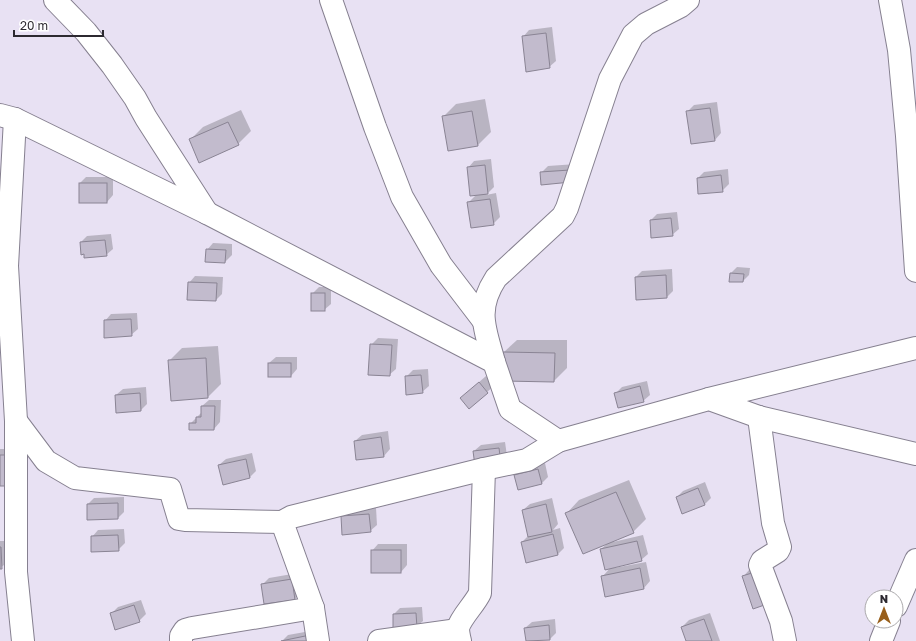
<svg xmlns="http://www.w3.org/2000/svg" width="916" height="641" font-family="'Golos Text',sans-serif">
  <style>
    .shadow { fill: #0003 }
    .building { fill: #c2bbcd; stroke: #8a8494 }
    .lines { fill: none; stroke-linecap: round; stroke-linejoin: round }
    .minor-casing { stroke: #868090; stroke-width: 24 }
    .minor { stroke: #fff; stroke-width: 22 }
  </style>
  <rect width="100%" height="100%" fill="#e8e1f3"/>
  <g class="shadow">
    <polygon points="552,27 556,61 549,67 523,37 529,30"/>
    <polygon points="485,99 491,132 478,145 443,117 456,104"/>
    <polygon points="717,102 721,133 715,140 687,112 694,105"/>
    <polygon points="241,110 251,131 238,144 190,140 203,127"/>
    <polygon points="491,159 494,187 486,195 496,193 500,217 493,224 468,203 476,195 468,168 474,161"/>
    <polygon points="576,164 577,175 541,173 548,166"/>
    <polygon points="728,169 729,184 722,191 698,178 704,172"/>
    <polygon points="86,177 113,177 113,195 107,202 80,183"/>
    <polygon points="677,212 679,229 672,235 651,220 657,214"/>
    <polygon points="111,234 113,249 106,255 85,253 81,242 87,236"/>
    <polygon points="213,243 232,244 232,255 225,262 207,250"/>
    <polygon points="737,267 750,268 749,275 743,281 731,273"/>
    <polygon points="672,269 673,291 667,297 636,277 642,271"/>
    <polygon points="195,276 223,277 222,294 216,300 189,283"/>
    <polygon points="319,287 331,287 331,304 324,310 312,294"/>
    <polygon points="137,313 138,329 131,335 105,321 111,314"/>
    <polygon points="378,338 398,339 396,369 389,375 371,345"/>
    <polygon points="517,340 567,340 567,368 554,381 504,352"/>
    <polygon points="218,346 221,384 208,397 169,361 182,348"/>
    <polygon points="276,357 297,357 297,369 291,376 269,363"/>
    <polygon points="428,369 429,386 422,392 406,377 413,370"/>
    <polygon points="486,376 494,386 487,392 461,398"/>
    <polygon points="647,381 650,395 643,401 616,393 622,387"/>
    <polygon points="146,387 147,404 141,410 116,395 123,389"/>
    <polygon points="209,400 221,400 220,422 214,429 190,424 202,412 202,406"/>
    <polygon points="388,431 390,449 384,456 357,459 355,441 362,435"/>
    <polygon points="505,442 507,456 474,451 481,445"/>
    <polygon points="0,449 14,449 0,485"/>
    <polygon points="252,453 256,471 250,477 224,483 219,465 226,459"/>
    <polygon points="545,463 548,477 542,483 515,475 522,469"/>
    <polygon points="629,480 646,519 633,532 613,540 613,542 643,535 648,554 641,560 614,567 614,568 646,562 650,581 644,588 606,595 603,576 611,567 601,549 608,543 567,513 579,500"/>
    <polygon points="705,482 711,498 705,504 683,513 677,497 683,491"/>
    <polygon points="124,497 124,512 118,518 88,504 94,498"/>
    <polygon points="552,498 558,524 553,530 560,528 564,548 558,554 522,542 529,535 523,510 530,504"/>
    <polygon points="376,508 377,525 370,531 342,516 348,510"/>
    <polygon points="124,529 125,543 118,550 92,537 98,530"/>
    <polygon points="0,541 7,541 8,562 0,568"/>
    <polygon points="378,544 407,544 407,565 401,572 372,551"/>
    <polygon points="769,564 779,594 743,577 749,570"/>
    <polygon points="298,573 301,592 295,599 262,585 269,578"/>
    <polygon points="141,600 146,614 139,621 111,614 118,607"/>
    <polygon points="422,607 423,621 416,627 394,614 400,608"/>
    <polygon points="710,613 720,641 687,641 682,627 689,620"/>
    <polygon points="555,619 556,633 550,639 527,641 525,628 532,622"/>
    <polygon points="316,630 318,641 282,641 288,635"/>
  </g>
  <g class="building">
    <polygon points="546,33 550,68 526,72 522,36"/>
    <polygon points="710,108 715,141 691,144 686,111"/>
    <polygon points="472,111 478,146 448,151 442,116"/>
    <polygon points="228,122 239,145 199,163 189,139"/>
    <polygon points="485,165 488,194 470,196 467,167"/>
    <polygon points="570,170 571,182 541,185 540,172"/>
    <polygon points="721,175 723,192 698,194 697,178"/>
    <rect x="79" y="183" width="28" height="20"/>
    <polygon points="490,199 494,225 471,228 467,202"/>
    <polygon points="671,218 673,236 651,238 650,220"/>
    <polygon points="105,240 107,256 84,258 84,254 81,255 80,242"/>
    <polygon points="206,249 226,250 225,263 205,262"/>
    <polygon points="730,273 744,274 743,282 729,282"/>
    <polygon points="666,275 667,298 636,300 635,277"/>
    <polygon points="188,282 217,283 216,301 187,300"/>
    <rect x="311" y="293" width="14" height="18"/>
    <polygon points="131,319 132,336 104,338 104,320"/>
    <polygon points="370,344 392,345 390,376 368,375"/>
    <polygon points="503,352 555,353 554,382 503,381"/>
    <polygon points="206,358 208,398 171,401 168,360"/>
    <rect x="268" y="363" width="23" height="14"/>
    <polygon points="421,375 423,393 406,395 405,376"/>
    <polygon points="479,382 488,393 469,409 460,398"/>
    <polygon points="640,386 644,402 618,408 614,393"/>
    <polygon points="140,393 141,411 116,413 115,395"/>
    <polygon points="201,406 215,406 214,430 189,430 189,423 196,423 196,417 201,417"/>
    <polygon points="381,437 384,457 356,460 354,441"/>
    <polygon points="499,448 501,464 475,466 473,451"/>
    <polygon points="0,455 8,455 9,486 0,486"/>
    <polygon points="246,459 250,478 223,485 218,465"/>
    <polygon points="538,469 542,484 518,490 514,475"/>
    <polygon points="698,488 705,505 682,514 676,497"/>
    <polygon points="616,492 634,533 583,554 565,513"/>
    <polygon points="118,503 118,519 87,520 87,504"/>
    <polygon points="546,504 552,532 528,537 522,510"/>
    <polygon points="369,514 371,532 342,535 341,516"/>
    <polygon points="553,534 558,555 526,563 521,542"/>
    <polygon points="118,535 119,551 91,552 91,536"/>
    <polygon points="637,541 642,561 605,570 600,549"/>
    <polygon points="0,547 1,547 2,569 0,569"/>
    <rect x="371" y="550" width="30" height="23"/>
    <polygon points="640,568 644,589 605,597 601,576"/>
    <polygon points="762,570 773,602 753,609 742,576"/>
    <polygon points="292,579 295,600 264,604 261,584"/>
    <polygon points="134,605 140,622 115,630 110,613"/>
    <polygon points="416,613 417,628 393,628 393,614"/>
    <polygon points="704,619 712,641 686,641 681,627"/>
    <polygon points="549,625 550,640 526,641 524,628"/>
    <polygon points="310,635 311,641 281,641"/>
  </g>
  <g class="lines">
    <defs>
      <g id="minor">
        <polyline points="55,0 86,32 112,65 135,98 146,118 207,213"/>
        <polyline points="331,0 375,127 402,197 441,265 483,320"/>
        <polyline points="890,0 899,50 907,136 916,271"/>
        <polyline points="0,115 15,119 207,213 494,362 510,409 558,441 709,399 759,417 916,454"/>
        <polyline points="15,119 7,266 16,421 16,572 23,641"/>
        <path d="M494,362C485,329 475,310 496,278L563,216L567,208L610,79L633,35L646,24L681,6L688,0"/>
        <polyline points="709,399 916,348"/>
        <polyline points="759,417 773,523 780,547 778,551 762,561 760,565 781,621 785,641"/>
        <polyline points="16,421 46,461 75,478 170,489 179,519 185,520 282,522 291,517 484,469 527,460 558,441"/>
        <polyline points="282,522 313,608 318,641"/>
        <polyline points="896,606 916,560"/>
        <polyline points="181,641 181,636 185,630 192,628 313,608"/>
        <polyline points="379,641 458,630"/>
        <path d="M460,641C459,637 458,632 458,628C461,617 475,604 480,593L484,469"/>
        <polyline points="881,641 889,621"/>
      </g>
    </defs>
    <use href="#minor" class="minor-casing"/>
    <use href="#minor" class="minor"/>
  </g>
  <g transform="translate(884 609)"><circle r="19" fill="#ffffff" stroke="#aba9ac"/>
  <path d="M0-3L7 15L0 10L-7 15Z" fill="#985f1b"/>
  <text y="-6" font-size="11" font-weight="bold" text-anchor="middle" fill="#2c2930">N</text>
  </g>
  <path d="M14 30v6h89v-6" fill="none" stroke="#2c2930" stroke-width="2"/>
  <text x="20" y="30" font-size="12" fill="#2c2930" stroke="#ffffff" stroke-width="3" paint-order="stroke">20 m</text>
</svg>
